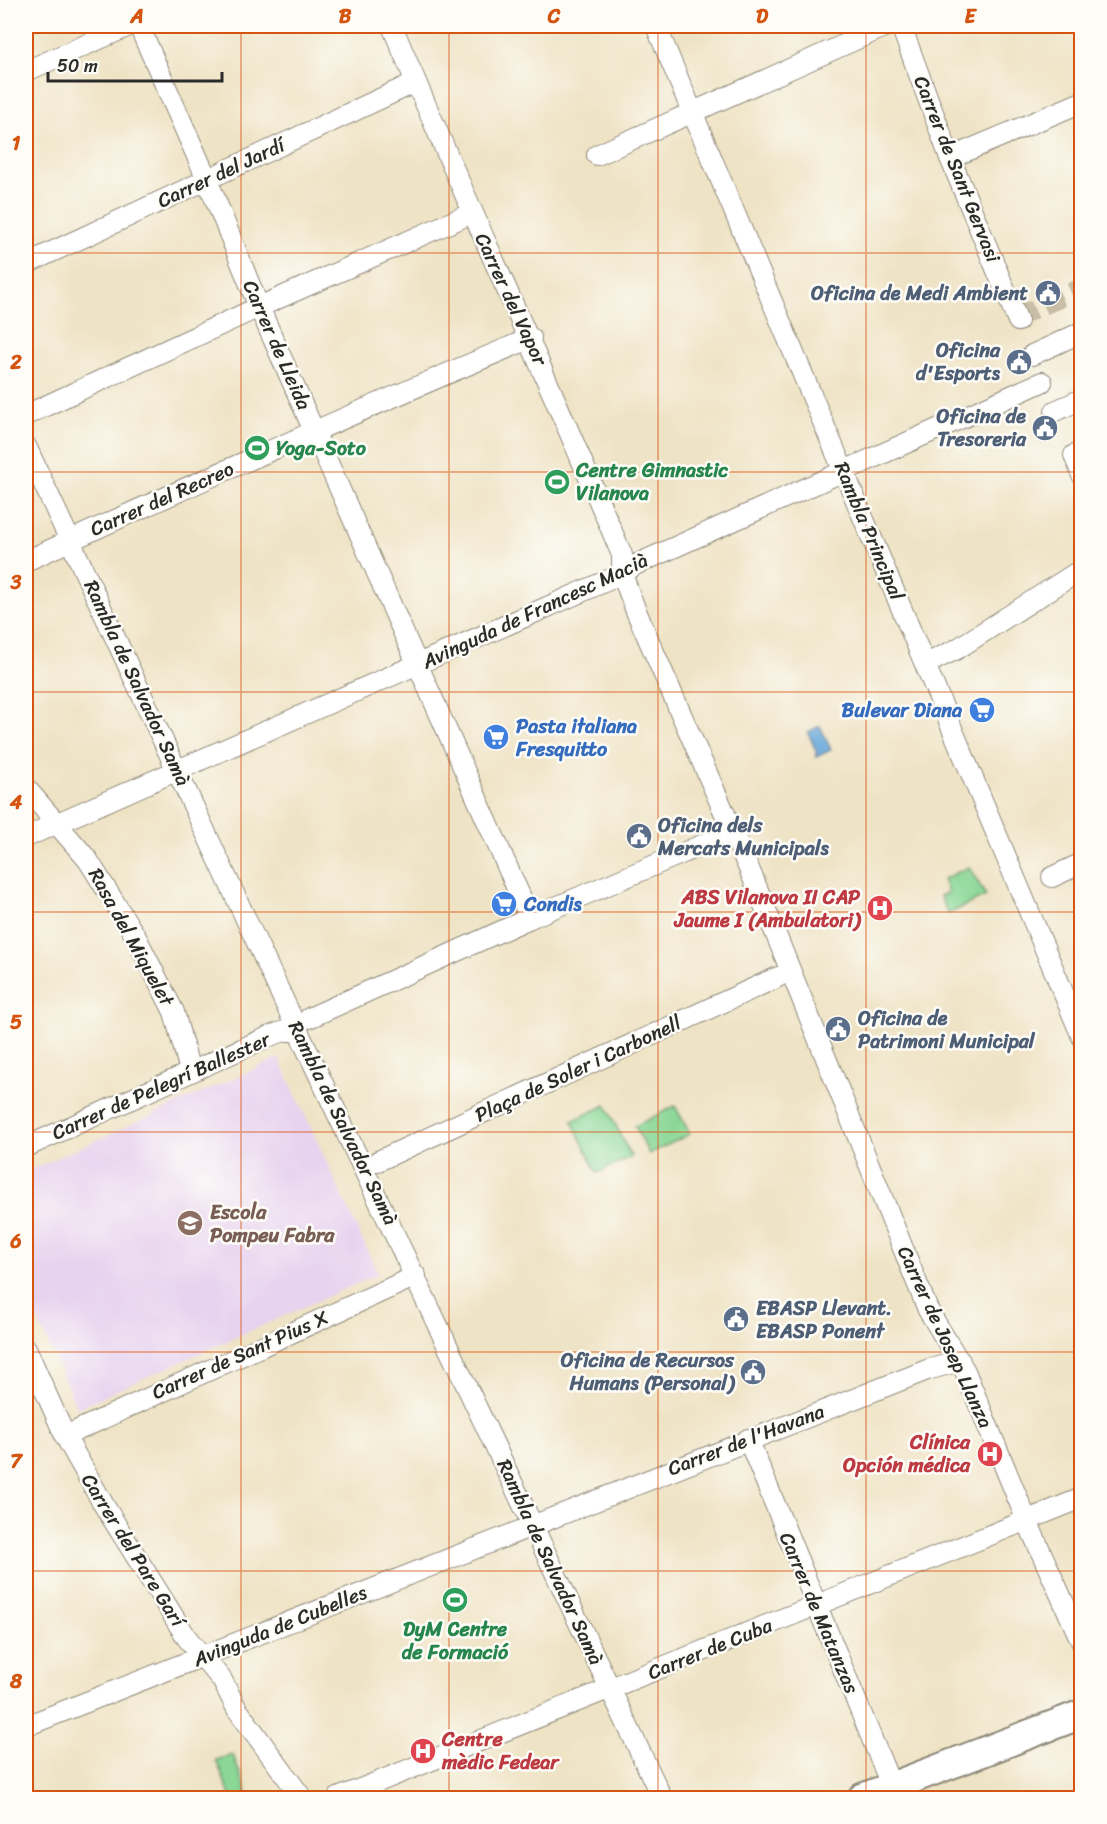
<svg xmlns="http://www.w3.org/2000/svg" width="1107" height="1824" font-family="Sriracha,sans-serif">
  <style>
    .built { fill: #e7d2ef }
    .green { fill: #8ad796; stroke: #5a8160; stroke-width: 1.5 }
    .water { fill: #66a7d9; stroke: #486982; stroke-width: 1.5 }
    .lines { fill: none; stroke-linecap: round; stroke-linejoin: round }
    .street-tunnel { stroke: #c8bea6; stroke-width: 20; stroke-dasharray: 20 10; stroke-linecap: butt }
    .street-casing { stroke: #8d8778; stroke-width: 22 }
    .secondary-casing { stroke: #8d8778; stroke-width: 32 }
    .street { stroke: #fff; stroke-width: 20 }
    .secondary { stroke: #fff; stroke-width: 28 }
    .grid { fill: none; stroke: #d5540f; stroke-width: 1.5; stroke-opacity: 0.55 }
    .labels { text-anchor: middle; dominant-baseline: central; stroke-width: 5; stroke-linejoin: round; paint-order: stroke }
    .street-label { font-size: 20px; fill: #2b2b2b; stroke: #fdfcf7 }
    .service-label { font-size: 20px; font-weight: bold; fill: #4e5e75; stroke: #fdfcf7; text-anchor: end }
    .leisure-label { font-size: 20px; font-weight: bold; fill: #27864d; stroke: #fdfcf7; text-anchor: start }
    .shop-label { font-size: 20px; font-weight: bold; fill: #366cbe; stroke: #fdfcf7; text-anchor: start }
    .health-label { font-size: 20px; font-weight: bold; fill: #be3a42; stroke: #fdfcf7; text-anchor: end }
    .education-label { font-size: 20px; font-weight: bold; fill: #785e54; stroke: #fdfcf7; text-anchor: start }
    .neatline { fill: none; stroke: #d5540f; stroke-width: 2 }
    .grid-label { font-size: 20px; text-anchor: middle; font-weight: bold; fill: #d5540f }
  </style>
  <rect width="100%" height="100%" fill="#fdfcf7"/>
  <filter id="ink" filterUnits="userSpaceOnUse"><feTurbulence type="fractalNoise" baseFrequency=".0167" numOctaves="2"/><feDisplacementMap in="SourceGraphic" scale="12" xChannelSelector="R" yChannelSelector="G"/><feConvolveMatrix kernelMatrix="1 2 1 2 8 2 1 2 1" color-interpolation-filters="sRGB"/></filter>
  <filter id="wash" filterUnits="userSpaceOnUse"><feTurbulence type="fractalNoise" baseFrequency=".008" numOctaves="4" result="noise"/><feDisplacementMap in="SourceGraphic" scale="24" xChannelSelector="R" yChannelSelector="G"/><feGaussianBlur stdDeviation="1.35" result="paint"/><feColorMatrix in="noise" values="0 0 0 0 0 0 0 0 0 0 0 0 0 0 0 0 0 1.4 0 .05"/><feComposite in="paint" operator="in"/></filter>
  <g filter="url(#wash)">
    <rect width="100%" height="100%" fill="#efe3c5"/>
    <polygon class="built" points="279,1058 378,1274 77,1408 26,1293 26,1172"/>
    <g class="green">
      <polygon points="969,867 986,896 948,914 940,896 948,893 943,879"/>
      <polygon points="606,1105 631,1157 597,1173 572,1121"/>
      <polygon points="675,1106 690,1134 649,1154 635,1126"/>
      <polygon points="233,1755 249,1798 231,1798 216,1760"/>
    </g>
    <polygon class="water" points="820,726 831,750 816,757 816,751 808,732"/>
  </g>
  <g filter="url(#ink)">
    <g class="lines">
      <polyline class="street-tunnel" points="1016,317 1082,288"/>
      <defs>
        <g id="street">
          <polyline points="139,26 207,179 259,307 530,918"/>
          <path d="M392,26C467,203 547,377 622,555V574L636,611L753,878L928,1310L965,1371L1027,1521L1082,1643"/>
          <polyline points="656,26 1082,1037"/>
          <polyline points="901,26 950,158 1018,321"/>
          <polyline points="26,71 129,26"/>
          <polyline points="597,155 886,26"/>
          <polyline points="950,158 1082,102"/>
          <polyline points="26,264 416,82"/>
          <polyline points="1032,355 1082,332"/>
          <polyline points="1055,411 1082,399"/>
          <polyline points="26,415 259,307 472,213"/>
          <polyline points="26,446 298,1031 662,1798"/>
          <polyline points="1074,455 1082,475"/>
          <path d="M26,561C192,484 361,410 531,338"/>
          <polyline points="926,664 957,649 1082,569"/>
          <polyline points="26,788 88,860 136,937 174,1012 190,1071"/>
          <polyline points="26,837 622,574 635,565 1042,382"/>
          <polyline points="1052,877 1082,863"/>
          <polyline points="309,1018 530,918 723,836"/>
          <polyline points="26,1147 270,1036 284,1031 298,1031"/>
          <polyline points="378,1161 778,977"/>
          <polyline points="26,1348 65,1436 105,1507 187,1638 222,1680 237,1709 302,1798"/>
          <polyline points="65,1436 416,1276"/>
          <polyline points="748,1439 896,1797"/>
          <polyline points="26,1726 927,1370 960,1361"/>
          <polyline points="338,1798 1082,1498"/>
        </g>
        <polyline id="secondary" points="862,1798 1082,1714"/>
      </defs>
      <use href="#street" class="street-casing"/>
      <use href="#secondary" class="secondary-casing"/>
      <use href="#street" class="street"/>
      <use href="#secondary" class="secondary"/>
    </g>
  </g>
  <path class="grid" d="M241,26V1798M449,26V1798M658,26V1798M866,26V1798M26,253H1082M26,472H1082M26,692H1082M26,912H1082M26,1132H1082M26,1352H1082M26,1571H1082"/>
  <defs>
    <symbol id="civic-disc" viewBox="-11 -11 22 22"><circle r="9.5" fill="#5c6f8a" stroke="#fdfcf7"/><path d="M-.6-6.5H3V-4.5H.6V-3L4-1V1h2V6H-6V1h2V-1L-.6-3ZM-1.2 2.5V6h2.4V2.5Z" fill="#fff"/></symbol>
    <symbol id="stadium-disc" viewBox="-11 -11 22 22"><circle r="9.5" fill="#2e9e5b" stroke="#fdfcf7"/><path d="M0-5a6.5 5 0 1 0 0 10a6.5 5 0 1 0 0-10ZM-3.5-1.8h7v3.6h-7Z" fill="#fff"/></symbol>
    <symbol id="supermarket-disc" viewBox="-11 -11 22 22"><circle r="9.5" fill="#3f7fe0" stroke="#fdfcf7"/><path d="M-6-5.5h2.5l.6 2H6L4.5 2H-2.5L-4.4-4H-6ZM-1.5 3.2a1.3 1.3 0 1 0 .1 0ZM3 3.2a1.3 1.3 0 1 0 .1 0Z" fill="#fff"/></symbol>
    <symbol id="hospital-disc" viewBox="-11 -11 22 22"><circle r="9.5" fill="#e0444e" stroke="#fdfcf7"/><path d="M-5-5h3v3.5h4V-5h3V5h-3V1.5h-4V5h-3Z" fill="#fff"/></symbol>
    <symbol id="school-disc" viewBox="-11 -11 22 22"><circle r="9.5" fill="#8d6e63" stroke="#fdfcf7"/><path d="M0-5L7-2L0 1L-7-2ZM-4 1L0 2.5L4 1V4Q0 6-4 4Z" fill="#fff"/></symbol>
  </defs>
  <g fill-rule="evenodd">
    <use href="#civic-disc" x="1033" y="278" width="30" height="30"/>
    <use href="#civic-disc" x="1004" y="347" width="30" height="30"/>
    <use href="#civic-disc" x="1030" y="413" width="30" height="30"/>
    <use href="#stadium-disc" x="242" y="433" width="30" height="30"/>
    <use href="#stadium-disc" x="542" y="467" width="30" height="30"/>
    <use href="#supermarket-disc" x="967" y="695" width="30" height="30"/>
    <use href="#supermarket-disc" x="481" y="722" width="30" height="30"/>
    <use href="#civic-disc" x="624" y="821" width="30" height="30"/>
    <use href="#supermarket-disc" x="489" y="889" width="30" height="30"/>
    <use href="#hospital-disc" x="865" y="893" width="30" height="30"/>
    <use href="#civic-disc" x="823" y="1014" width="30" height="30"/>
    <use href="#school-disc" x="175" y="1208" width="30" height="30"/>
    <use href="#civic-disc" x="721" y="1304" width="30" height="30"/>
    <use href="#civic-disc" x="738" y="1357" width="30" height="30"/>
    <use href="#hospital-disc" x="975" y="1439" width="30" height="30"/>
    <use href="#stadium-disc" x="440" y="1585" width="30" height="30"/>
    <use href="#hospital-disc" x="408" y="1736" width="30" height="30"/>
  </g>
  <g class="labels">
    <g class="street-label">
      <text transform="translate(957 169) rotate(68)">Carrer de Sant Gervasi</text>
      <text transform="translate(221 173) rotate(-25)">Carrer del Jardí</text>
      <text transform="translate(511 299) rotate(65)">Carrer del Vapor</text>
      <text transform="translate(277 345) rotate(66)">Carrer de Lleida</text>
      <text transform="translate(162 499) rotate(-24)">Carrer del Recreo</text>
      <text transform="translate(869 531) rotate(67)">Rambla Principal</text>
      <text transform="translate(535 611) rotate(-25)">Avinguda de Francesc Macià</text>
      <text transform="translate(137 683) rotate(65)">Rambla de Salvador Samà</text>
      <text transform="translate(131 937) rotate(61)">Rasa del Miquelet</text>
      <text transform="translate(578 1069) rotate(-25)">Plaça de Soler i Carbonell</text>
      <text transform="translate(161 1086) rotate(-24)">Carrer de Pelegrí Ballester</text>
      <text transform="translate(343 1123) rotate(64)">Rambla de Salvador Samà</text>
      <text transform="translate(945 1337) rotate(65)">Carrer de Josep Llanza</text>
      <text transform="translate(240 1355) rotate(-24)">Carrer de Sant Pius X</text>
      <text transform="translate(746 1440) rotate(-21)">Carrer de l'Havana</text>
      <text transform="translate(133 1550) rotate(58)">Carrer del Pare Garí</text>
      <text transform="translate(550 1562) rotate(65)">Rambla de Salvador Samà</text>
      <text transform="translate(819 1613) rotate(67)">Carrer de Matanzas</text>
      <text transform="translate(280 1626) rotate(-22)">Avinguda de Cubelles</text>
      <text transform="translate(710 1649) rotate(-22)">Carrer de Cuba</text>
    </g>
    <g class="service-label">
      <text x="1028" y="293">Oficina de Medi Ambient</text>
      <text x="1000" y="350">Oficina<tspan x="1000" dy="23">d'Esports</tspan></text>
      <text x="1026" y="416">Oficina de<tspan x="1026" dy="23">Tresoreria</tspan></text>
      <text x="658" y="825" text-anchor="start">Oficina dels<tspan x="658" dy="23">Mercats Municipals</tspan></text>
      <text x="858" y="1018" text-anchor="start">Oficina de<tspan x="858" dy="23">Patrimoni Municipal</tspan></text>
      <text x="756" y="1308" text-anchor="start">EBASP Llevant.<tspan x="756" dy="23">EBASP Ponent</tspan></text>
      <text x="734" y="1360">Oficina de Recursos<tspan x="734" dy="23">Humans (Personal)</tspan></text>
    </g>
    <g class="leisure-label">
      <text x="276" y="448">Yoga-Soto</text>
      <text x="576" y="470">Centre Gimnastic<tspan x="576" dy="23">Vilanova</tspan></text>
      <text x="455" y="1629" text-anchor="middle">DyM Centre<tspan x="455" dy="23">de Formació</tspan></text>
    </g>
    <g class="shop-label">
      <text x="962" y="710" text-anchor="end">Bulevar Diana</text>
      <text x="516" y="726">Pasta italiana<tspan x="516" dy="23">Fresquitto</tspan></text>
      <text x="524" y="904">Condis</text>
    </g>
    <g class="health-label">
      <text x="860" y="897">ABS Vilanova II CAP<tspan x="860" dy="23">Jaume I (Ambulatori)</tspan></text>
      <text x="970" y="1442">Clínica<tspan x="970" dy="23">Opción médica</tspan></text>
      <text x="442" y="1739" text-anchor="start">Centre<tspan x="442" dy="23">mèdic Fedear</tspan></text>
    </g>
    <g class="education-label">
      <text x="210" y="1212">Escola<tspan x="210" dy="23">Pompeu Fabra</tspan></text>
    </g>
  </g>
  <rect width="1107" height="1824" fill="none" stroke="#fdfcf7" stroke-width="66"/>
  <path d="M48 72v9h174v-9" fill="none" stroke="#2b2b2b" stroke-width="3"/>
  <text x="57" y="72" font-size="18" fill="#2b2b2b" stroke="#fdfcf7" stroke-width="4.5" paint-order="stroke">50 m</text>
  <rect x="33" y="33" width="1041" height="1758" class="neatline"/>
  <g class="grid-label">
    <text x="137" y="23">A</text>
    <text x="345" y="23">B</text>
    <text x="554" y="23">C</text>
    <text x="762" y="23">D</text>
    <text x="970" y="23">E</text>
    <text x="16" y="150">1</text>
    <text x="16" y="369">2</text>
    <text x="16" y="589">3</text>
    <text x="16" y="809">4</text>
    <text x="16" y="1029">5</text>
    <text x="16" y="1248">6</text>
    <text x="16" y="1468">7</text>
    <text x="16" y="1688">8</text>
  </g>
</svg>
